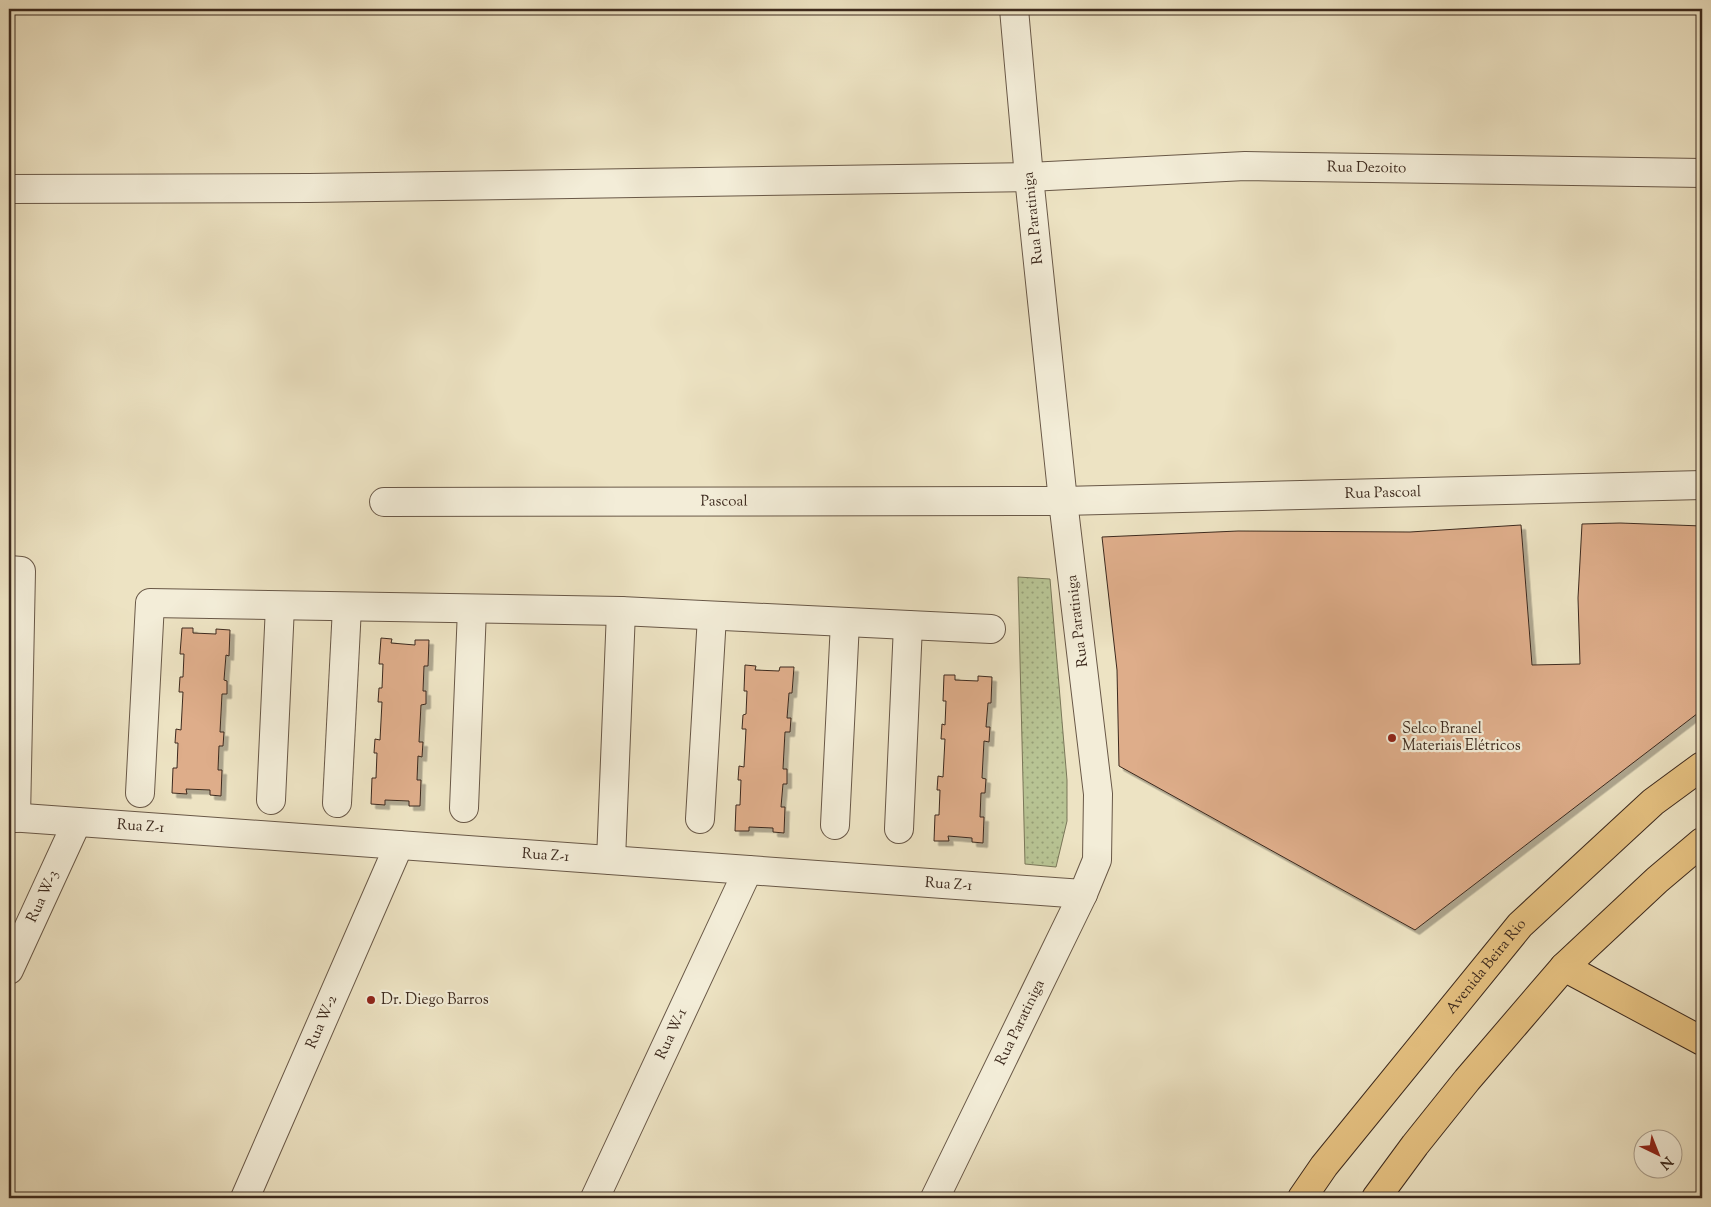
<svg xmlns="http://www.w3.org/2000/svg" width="1711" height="1207" font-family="'Sorts Mill Goudy',serif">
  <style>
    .grass { fill: url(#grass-dots); stroke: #7a7759 }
    .building { fill: #dead8a; stroke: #3d2a1e; filter: url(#shadow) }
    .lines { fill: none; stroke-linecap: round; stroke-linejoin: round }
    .minor-casing { stroke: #695847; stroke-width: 30 }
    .major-casing { stroke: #3d2a1e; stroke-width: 30 }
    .minor { stroke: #f3edd8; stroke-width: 28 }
    .major { stroke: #e6c282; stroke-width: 28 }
    .poi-dot { fill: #8f2418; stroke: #f3edd8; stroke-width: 2 }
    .labels { text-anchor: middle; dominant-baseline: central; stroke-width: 4.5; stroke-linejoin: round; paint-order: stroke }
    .street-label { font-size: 15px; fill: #3d2a1e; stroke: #f3edd8 }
    .poi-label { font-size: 15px; fill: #3d2a1e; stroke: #f3edd8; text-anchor: start }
  </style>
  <defs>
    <pattern id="grass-dots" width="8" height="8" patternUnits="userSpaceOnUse" patternTransform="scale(1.25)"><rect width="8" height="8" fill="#b8c494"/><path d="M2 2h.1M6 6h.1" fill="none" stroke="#979f78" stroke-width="1.8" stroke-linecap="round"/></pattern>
    <filter id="shadow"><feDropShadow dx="4.5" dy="4.5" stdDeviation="0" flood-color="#0004"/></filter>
  </defs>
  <rect width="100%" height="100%" fill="#ede3c3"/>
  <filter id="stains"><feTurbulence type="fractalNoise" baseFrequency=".004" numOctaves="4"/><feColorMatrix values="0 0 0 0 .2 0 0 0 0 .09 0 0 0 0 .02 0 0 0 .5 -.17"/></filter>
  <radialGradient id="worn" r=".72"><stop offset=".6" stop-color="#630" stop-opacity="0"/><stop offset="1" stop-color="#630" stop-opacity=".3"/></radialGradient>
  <polygon class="grass" points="1018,577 1050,579 1067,780 1067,821 1056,867 1025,864"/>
  <g class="building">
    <polygon points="1620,523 1702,526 1702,710 1415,930 1119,766 1117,670 1102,537 1238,531 1410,532 1521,525 1532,665 1580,664 1578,598 1582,524"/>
    <polygon points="182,628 193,628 193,633 216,634 216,629 230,630 229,656 226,655 224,680 227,681 227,694 222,694 220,732 224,732 223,746 219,746 218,770 222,770 221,796 210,795 210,790 186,789 187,794 172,793 173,768 177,768 178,743 175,743 176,729 181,730 183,692 179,692 180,677 183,677 184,654 180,654"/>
    <polygon points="381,638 392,639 391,643 415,645 415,640 429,640 428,666 424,666 423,691 426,691 426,704 421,705 419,742 423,742 422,757 418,756 417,780 421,780 420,806 409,806 409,801 385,800 385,805 371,804 372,778 376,778 377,753 374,753 375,739 380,740 382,702 378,702 379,688 382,688 383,664 379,664"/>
    <polygon points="745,665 756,666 755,670 779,671 780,667 794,667 792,693 789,693 787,718 791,718 790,732 785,732 783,769 787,769 787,784 783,784 781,807 785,807 784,833 773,832 773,828 749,827 749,831 735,831 736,805 740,805 741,780 738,780 739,766 744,767 746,729 742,729 743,715 746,714 747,691 744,691"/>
    <polygon points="944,675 955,675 955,680 978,681 978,676 992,677 991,703 988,703 986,727 990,727 989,742 984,741 982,778 986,779 985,793 981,793 980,817 984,817 983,843 972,842 972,838 948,836 949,841 934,841 935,815 939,815 940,790 937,790 938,776 943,777 945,739 941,739 942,724 945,725 946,701 943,701"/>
  </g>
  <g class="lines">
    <defs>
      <g id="minor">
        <path id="s1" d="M9,189L309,188L1029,177L1245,166L1702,173"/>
        <path id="s2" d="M384,502L1063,501L1702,485"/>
        <polyline points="9,570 21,571 16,818"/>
        <polyline points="140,793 150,603 621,611"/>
        <polyline points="271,800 280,606"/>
        <polyline points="337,803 347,607"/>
        <polyline points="464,808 472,609"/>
        <path id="s3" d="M9,817L1083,894"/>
        <polyline points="700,819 712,616"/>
        <polyline points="835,825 845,622"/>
        <polyline points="899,829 908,625"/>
        <polyline points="611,860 621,611 991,629"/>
        <path id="s4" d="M9,970L77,822"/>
        <path id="s5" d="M245,1198L399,845"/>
        <path id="s6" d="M595,1198L748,870"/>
        <path id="s7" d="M935,1198L1083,894L1097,860L1098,794L1063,501L1029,177L1014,9"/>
      </g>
      <g id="major">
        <polyline points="1564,967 1702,1041"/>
        <path id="s8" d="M1302,1198L1324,1166L1520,925L1653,802L1702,766"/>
        <polyline points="1376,1198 1415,1145 1467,1080 1564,967 1657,880 1702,842"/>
      </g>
    </defs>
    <use href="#minor" class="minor-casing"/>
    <use href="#major" class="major-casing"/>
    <use href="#minor" class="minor"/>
    <use href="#major" class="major"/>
  </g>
  <g class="poi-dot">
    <circle cx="1392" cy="738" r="5"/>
    <circle cx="371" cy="1000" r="5"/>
  </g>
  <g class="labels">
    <g class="street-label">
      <text stroke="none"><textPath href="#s1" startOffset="1358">Rua Dezoito</textPath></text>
      <text transform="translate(1034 218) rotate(-96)">Rua Paratiniga</text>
      <text stroke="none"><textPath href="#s2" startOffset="999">Rua Pascoal</textPath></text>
      <text stroke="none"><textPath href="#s2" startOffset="340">Pascoal</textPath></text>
      <text transform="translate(1078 621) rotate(-97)">Rua Paratiniga</text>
      <text stroke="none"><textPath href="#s3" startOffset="132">Rua Z-1</textPath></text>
      <text stroke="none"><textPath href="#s3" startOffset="538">Rua Z-1</textPath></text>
      <text stroke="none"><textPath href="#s3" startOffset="942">Rua Z-1</textPath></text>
      <text stroke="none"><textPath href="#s4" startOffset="81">Rua W-3</textPath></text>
      <text stroke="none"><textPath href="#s8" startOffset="296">Avenida Beira Rio</textPath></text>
      <text stroke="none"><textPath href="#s5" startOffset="192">Rua W-2</textPath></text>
      <text stroke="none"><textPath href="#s7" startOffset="195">Rua Paratiniga</textPath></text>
      <text stroke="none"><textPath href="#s6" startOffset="181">Rua W-1</textPath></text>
    </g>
    <g class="poi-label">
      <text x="1402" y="729">Selco Branel<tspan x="1402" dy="17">Materiais Elétricos</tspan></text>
      <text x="381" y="1000">Dr. Diego Barros</text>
    </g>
  </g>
  <rect width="1711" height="1207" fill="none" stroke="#ede3c3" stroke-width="30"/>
  <rect x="10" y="10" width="1691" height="1187" fill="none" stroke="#3d2a1e" stroke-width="2.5"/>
  <rect x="15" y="15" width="1681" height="1177" fill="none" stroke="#3d2a1e"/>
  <g transform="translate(1658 1154) rotate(137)"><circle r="24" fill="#f3edd8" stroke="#aa9f8e"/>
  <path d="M0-4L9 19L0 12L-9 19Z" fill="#8f2418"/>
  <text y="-8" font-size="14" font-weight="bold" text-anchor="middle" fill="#3d2a1e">N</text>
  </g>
  <rect width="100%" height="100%" filter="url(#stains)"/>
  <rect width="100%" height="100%" fill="url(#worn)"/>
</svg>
